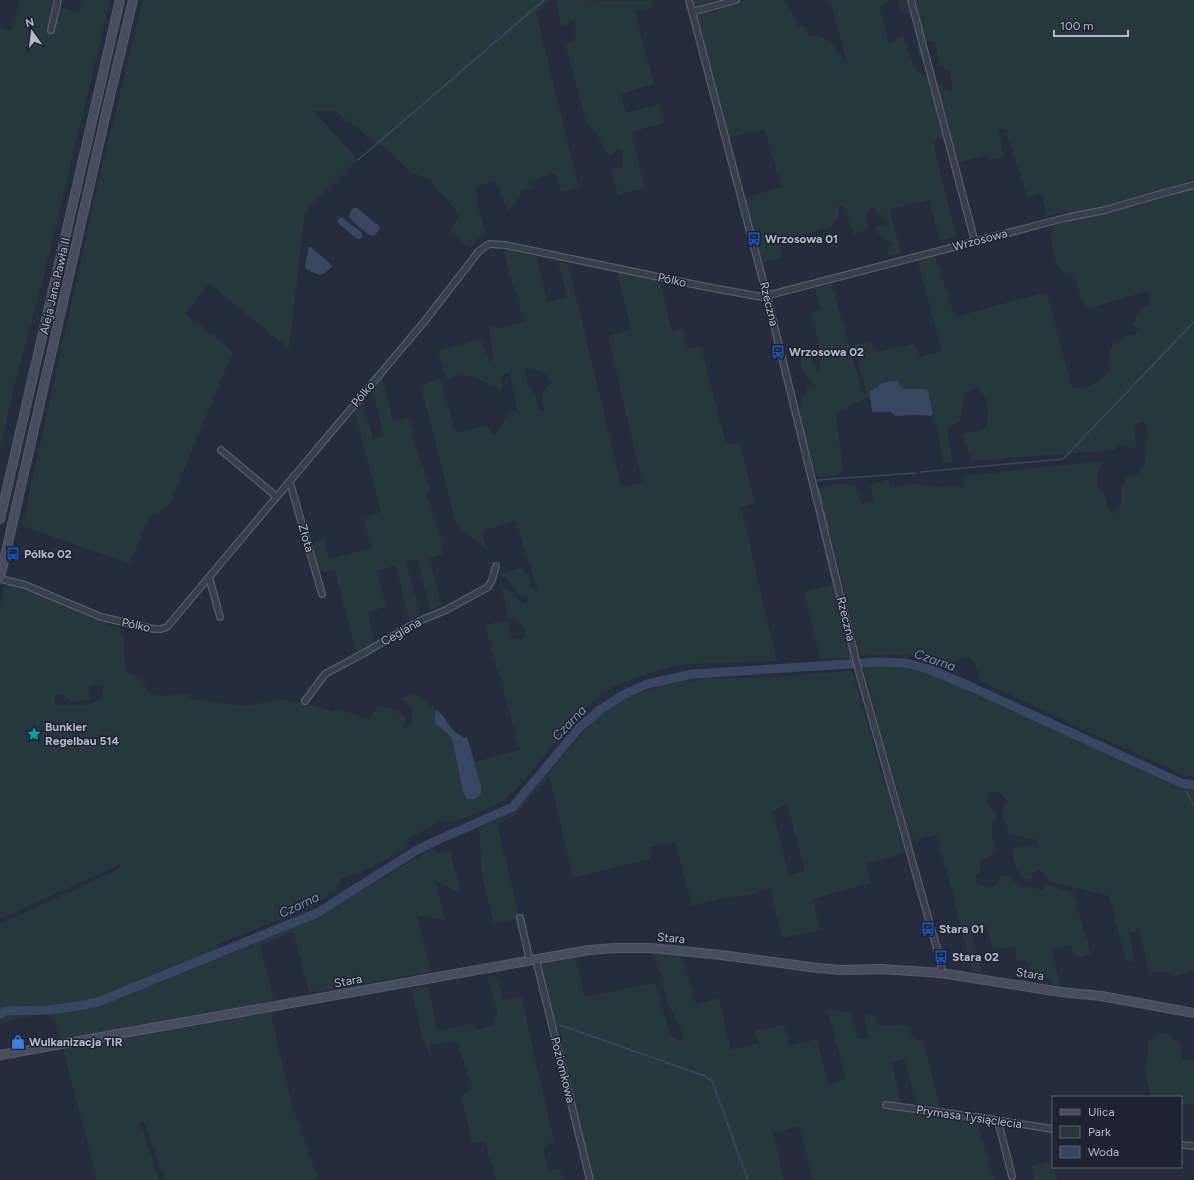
<svg xmlns="http://www.w3.org/2000/svg" width="1194" height="1180" font-family="Figtree,sans-serif">
  <style>
    .green { fill: #27383c; fill-rule: evenodd }
    .water { fill: #394662 }
    .lines { fill: none; stroke-linecap: round; stroke-linejoin: round }
    .stream { stroke: #394662; stroke-width: 1.5 }
    .river { stroke: #394662; stroke-width: 9 }
    .street-casing { stroke: #565c6a; stroke-width: 8 }
    .secondary-casing { stroke: #565c6a; stroke-width: 10 }
    .street { stroke: #383e4c; stroke-width: 5.5 }
    .secondary { stroke: #474d5e; stroke-width: 8 }
    .labels { text-anchor: middle; dominant-baseline: central; stroke-width: 3; stroke-linejoin: round; paint-order: stroke }
    .poi-label { font-size: 12px; font-weight: bold; fill: #b4b9c7; stroke: #1d2331; text-anchor: start }
    .street-label { font-size: 12px; fill: #b4b9c7; stroke: #1d2331 }
    .water-label { font-size: 13px; font-style: italic; fill: #7d8dad; stroke: #1d2331 }
  </style>
  <rect width="100%" height="100%" fill="#252c3b"/>
  <g class="green">
    <polygon points="20,0 56,0 59,7 79,12 82,0 110,0 42,284 13,391 0,448 0,28 12,31"/>
    <polygon points="144,0 550,0 536,12 579,187 561,192 556,173 530,182 532,189 524,189 513,206 508,211 495,181 477,186 477,203 485,231 471,248 450,233 459,214 432,184 433,180 411,173 385,148 372,140 335,111 314,111 358,160 305,212 289,349 208,283 186,314 233,351 169,506 148,518 130,564 22,526 101,169 142,3"/>
    <polygon points="556,0 651,1 653,8 635,12 654,84 621,94 626,113 660,104 665,123 631,132 645,188 618,195 611,169 623,167 623,158 621,150 616,149 615,153 611,156 606,152 596,132 587,124 572,70 565,43 573,41 577,35 573,19 569,19 568,24 561,26"/>
    <polygon points="692,0 724,0 694,9"/>
    <path d="M745,0H784L795,19L797,27L804,25L809,36H819L830,41L848,66L830,0H890C888,5 883,5 879,6L889,44L903,35L915,70L952,92L951,73L939,64L935,42L926,41L925,57L919,56L915,29V16L900,11L898,0H1194V777L1183,775L1119,746L980,681L977,667L971,659L962,658L956,660L952,670C939,665 925,659 911,656C895,653 878,655 861,656L819,489L834,484L855,485L862,505L874,501L870,485L888,479L890,488L911,484L941,487L964,485L965,476L1100,461L1101,468L1097,475V486L1104,493L1110,512L1116,513L1122,503L1121,487L1126,478L1137,476L1145,462L1144,443L1148,434L1145,422L1137,424L1135,431L1136,448L1129,449L1124,444L1120,445L1114,450L972,461L963,433L974,432L985,428L988,419L987,399L977,387L965,394L960,422L950,426L948,437L953,462L944,463L928,391L923,389H903L897,381L870,391V397H868L847,407L836,415L843,470L837,475L820,477L816,474L802,427L799,412L801,400L807,395V388L814,386L802,371L800,356L810,353L818,372C824,352 815,331 810,312L820,310L815,288L831,283L862,391L867,396L854,345L871,341L875,353L915,343L920,357L942,351L917,260L935,256L955,317L1042,293L1048,297L1072,388L1086,387L1098,382L1109,372L1111,366L1109,353L1114,343L1124,336L1135,335L1139,330L1133,325L1140,309L1151,304L1148,291L1091,308L1082,303L1076,280L1057,267L1050,236L1054,226L1071,220L1068,211L1047,216L1041,193L1028,197L1005,129H999L1003,157L990,160L989,155L961,162L957,167L947,137L933,142L956,236L940,241L929,200L890,209L901,253L889,256L887,248L891,245V241C880,241 880,237 876,228L881,224L889,225C888,218 885,216 878,214L875,208L870,207L866,213L867,230L853,234L843,205L838,207L839,219L833,223L831,227L780,241L782,258L762,263L744,198L781,187L765,129L728,138L695,13Z"/>
    <path d="M503,250L536,256L548,302L567,297L558,262L568,264L622,487L642,482L608,336L631,330L617,271L660,280L672,331L682,328L688,349L701,346L726,444L740,443L755,503L741,507L777,661L691,664L670,667L616,685L591,703L572,721L520,786L503,801L494,806L451,823L448,821L440,822L409,838L407,847L374,866L341,879L337,884V890L311,907L216,945L220,958L292,928L321,915L433,848C439,856 442,853 450,851L461,893L435,881L446,920L417,915L431,972L309,993L293,932L260,945L274,1000L198,1016L60,1040L54,1017L40,1014L18,1019L0,1024V924L118,869L121,864L0,919V606L4,588L9,584C48,594 81,617 119,628L124,639V657L127,672C143,677 142,679 149,694L162,696L187,693L192,699L243,706L283,700L314,705L333,712L338,709L358,715L367,721L378,706L391,708L406,718L404,730C418,718 413,708 401,698L416,694L436,710L434,717L439,728L449,734L452,739L463,792L481,795V786L474,762L520,750L485,625L507,620L512,639H521L526,636C524,627 521,623 514,618L509,619L501,587L510,591L523,604L527,602V598L515,592L513,585L501,574L523,567L525,573L529,575L531,586L538,592L516,521L482,531L487,550L456,525L421,386L440,378L456,433L487,425L492,435L495,434L512,410L518,412L510,376V372L501,376L502,384L501,391C493,385 472,375 462,375C457,376 452,378 447,380L438,351L468,342L478,338L483,343L489,362L494,359L488,325L499,328L524,322ZM524,369C539,370 544,369 552,382L542,391L544,412L538,410L536,397L528,384ZM100,685L104,686C103,691 103,696 100,699C91,707 65,706 55,704L54,699L56,695L62,694L71,701L90,700L88,688L91,686Z"/>
    <polygon points="382,378 393,422 408,417 430,492 427,494 444,544 440,545 443,554 430,558 441,605 431,610 417,559 406,562 420,615 409,620 396,566 377,570 386,607 368,612 375,643 356,653 335,570 319,573 311,542 324,539 329,559 371,548 363,517 381,512 354,409 362,400 373,439 384,436 372,388"/>
    <polygon points="835,584 849,658 820,659 804,592"/>
    <path d="M873,666H900L927,671L1144,770L1187,788L1194,789V971L1172,977L1170,972H1149L1139,930L1129,933L1135,961H1126L1109,896L1051,882L1043,872L1038,870L1033,873L1031,880L1023,878C1017,869 1011,859 1013,848L1026,846L1038,848L1037,840L1008,834C1008,823 1005,826 1003,818C1002,812 1005,806 1007,801L1000,793L992,792L988,796L987,803L996,814L993,821L992,832V838L995,844L993,854L981,861L980,874L975,873L977,884L989,887L997,885L1001,876H1010L1020,888L1032,886L1041,890L1044,889L1046,885L1073,892L1091,954L1076,958L1070,945L1052,949L1060,985L1052,984C1048,975 1046,979 1038,977C1035,976 1032,973 1030,971L1029,964L1025,961H1017L1013,946L993,950L987,927L971,931L982,973L972,971L951,887L936,835L911,841L880,731L864,668Z"/>
    <path d="M852,671L905,853L866,864L871,883L813,899L820,930L783,938L769,887L754,894L719,899L692,906L675,842L649,847L650,859L573,878L549,776L516,814L497,824L520,918L494,924L482,876L479,828L512,814L527,799L589,725L611,706L636,694L666,684L710,678H754ZM787,804L805,871L789,875L773,811Z"/>
    <path d="M653,954L681,957L696,1004L719,998L731,1050L758,1043L755,1031L784,1025L790,1046L817,1039L828,1084L846,1079L827,1009L851,1013L858,1039L869,1037L864,1015L876,1016L879,1026L909,1025L912,1038L924,1043L942,1116L977,1121L994,1180H813L799,1126L778,1132L773,1130L784,1180H594L540,964L575,957L585,997L655,983L671,1037L680,1041L683,1040L681,1030L675,1017L668,1005L662,981ZM903,1059H904L918,1112L898,1109L896,1102H901L891,1062Z"/>
    <polygon points="487,976 495,976 500,986 503,1000 521,996 554,1141 543,1147 549,1171 560,1169 563,1180 496,1180 485,1142 472,1142 461,1096 468,1091 472,1087 457,1041 430,1045 432,1060 423,1041 411,990 428,986 438,1031 473,1023 476,1030 494,1025 493,1018 498,1015"/>
    <polygon points="276,1010 271,1016 293,1107 318,1180 165,1180 144,1122 140,1123 159,1180 97,1180 63,1049"/>
    <polygon points="1170,1033 1172,1040 1179,1041 1183,1060 1194,1059 1194,1105 1181,1104 1181,1097 1151,1097 1144,1068 1148,1059 1148,1041 1161,1034"/>
    <polygon points="1052,1160 1057,1180 1034,1180 1031,1166"/>
  </g>
  <g class="water">
    <path d="M353,208H357L379,226L380,229L374,236C365,234 356,224 349,217L351,211Z"/>
    <polygon points="340,217 343,218 361,232 363,237 360,239 357,239 338,223 337,221"/>
    <path d="M309,247H311C316,253 328,260 332,266L331,268L325,273L320,275L312,272L306,268L305,265Z"/>
    <polygon points="891,381 897,381 903,389 923,389 928,390 933,414 931,416 915,415 895,416 891,412 872,412 870,397 870,391 878,387 880,384"/>
    <path d="M436,710C445,715 446,722 453,730C456,733 460,735 464,738L467,737L481,786V795C476,799 472,800 467,799L463,792L452,739C445,726 430,730 436,710Z"/>
  </g>
  <g class="lines">
    <g class="stream">
      <polyline points="358,160 544,0"/>
      <polyline points="920,472 1063,459 1194,322"/>
      <polyline points="817,480 916,473"/>
      <polyline points="818,487 822,504"/>
      <polyline points="823,509 828,527"/>
      <polyline points="820,528 850,653 850,664"/>
      <polyline points="1181,783 1184,788"/>
      <polyline points="1186,791 1194,805"/>
      <polyline points="560,1025 705,1076 712,1081 748,1180"/>
    </g>
    <polyline class="river" points="0,1014 5,1011 50,1010 78,1006 98,1002 317,913 417,850 442,838 513,807 579,728 601,709 623,695 647,684 693,674 850,664 876,662 905,663 929,669 967,685 1181,783 1194,785"/>
    <defs>
      <g id="street">
        <polyline points="689,0 767,296 859,672 941,963 941,973"/>
        <polyline points="911,0 975,242"/>
        <polyline points="692,12 736,0"/>
        <polyline points="51,30 58,0"/>
        <polyline points="221,450 277,497"/>
        <polyline points="289,483 291,486 322,594"/>
        <polyline points="209,577 220,617"/>
        <polyline points="0,579 25,585 101,617 154,629 161,629 167,627 424,322 479,251 489,244 505,245 707,287 762,297 1065,218 1105,210 1164,193 1194,185"/>
        <polyline points="305,701 325,674 366,652 410,626 424,619 446,610 488,587 492,580 496,566"/>
        <polyline points="520,918 530,961"/>
        <polyline points="536,960 590,1180"/>
        <polyline points="886,1105 983,1118 1053,1129"/>
        <polyline points="998,1121 1012,1176"/>
        <polyline points="1181,1145 1194,1146"/>
      </g>
      <g id="secondary">
        <polyline points="0,519 120,0"/>
        <polyline points="0,578 110,96 133,0"/>
        <polyline points="0,1055 589,950 615,948 651,948 721,955 818,968 842,970 881,969 941,973 1061,992 1101,996 1194,1013"/>
      </g>
    </defs>
    <use href="#street" class="street-casing"/>
    <use href="#secondary" class="secondary-casing"/>
    <use href="#street" class="street"/>
    <use href="#secondary" class="secondary"/>
  </g>
  <defs>
    <symbol id="bus-bare" viewBox="-9 -9 18 18"><path d="M-5-6H5V4H4V6H2V4H-2V6H-4V4H-5ZM-3.5-4V0h7V-4ZM-3.5 1.2v1.5H-2V1.2ZM2 1.2v1.5H3.5V1.2Z" fill="#1a4fb4" stroke="#1d2331" stroke-width="2.5" paint-order="stroke"/></symbol>
    <symbol id="sight-bare" viewBox="-9 -9 18 18"><path d="M0-6L1.8-2.2L6-1.7L2.9 1.2L3.7 5.4L0 3.3L-3.7 5.4L-2.9 1.2L-6-1.7L-1.8-2.2Z" fill="#0f9aa8" stroke="#1d2331" stroke-width="2.5" paint-order="stroke"/></symbol>
    <symbol id="shop-bare" viewBox="-9 -9 18 18"><path d="M-5-2.5h2.3a2.7 3.5 0 0 1 5.4 0H5L5.5 6h-11ZM-1.5-2.5h3a1.5 2.3 0 0 0-3 0Z" fill="#3f7fe0" stroke="#1d2331" stroke-width="2.5" paint-order="stroke"/></symbol>
  </defs>
  <g fill-rule="evenodd">
    <use href="#bus-bare" x="744" y="229" width="20" height="20"/>
    <use href="#bus-bare" x="768" y="342" width="20" height="20"/>
    <use href="#bus-bare" x="3" y="544" width="20" height="20"/>
    <use href="#sight-bare" x="24" y="724" width="20" height="20"/>
    <use href="#bus-bare" x="918" y="919" width="20" height="20"/>
    <use href="#bus-bare" x="931" y="947" width="20" height="20"/>
    <use href="#shop-bare" x="8" y="1032" width="20" height="20"/>
  </g>
  <g class="labels">
    <g class="poi-label">
      <text x="765" y="239">Wrzosowa 01</text>
      <text x="789" y="352">Wrzosowa 02</text>
      <text x="24" y="554">Pólko 02</text>
      <text x="45" y="727">Bunkier<tspan x="45" dy="14">Regelbau 514</tspan></text>
      <text x="939" y="929">Stara 01</text>
      <text x="952" y="957">Stara 02</text>
      <text x="29" y="1042">Wulkanizacja TIR</text>
    </g>
    <g class="street-label">
      <text transform="translate(980 240) rotate(-15)">Wrzosowa</text>
      <text transform="translate(672 280) rotate(12)">Pólko</text>
      <text transform="translate(55 286) rotate(-77)">Aleja Jana Pawła II</text>
      <text transform="translate(769 304) rotate(76)">Rzeczna</text>
      <text transform="translate(363 394) rotate(-50)">Pólko</text>
      <text transform="translate(306 538) rotate(74)">Złota</text>
      <text transform="translate(846 619) rotate(76)">Rzeczna</text>
      <text transform="translate(136 625) rotate(12)">Pólko</text>
      <text transform="translate(401 632) rotate(-29)">Ceglana</text>
      <text transform="translate(671 938) rotate(5)">Stara</text>
      <text transform="translate(1030 974) rotate(9)">Stara</text>
      <text transform="translate(348 981) rotate(-10)">Stara</text>
      <text transform="translate(563 1070) rotate(76)">Poziomkowa</text>
      <text transform="translate(969 1117) rotate(8)">Prymasa Tysiąclecia</text>
    </g>
    <g class="water-label">
      <text transform="translate(935 660) rotate(19)">Czarna</text>
      <text transform="translate(569 723) rotate(-46)">Czarna</text>
      <text transform="translate(299 905) rotate(-25)">Czarna</text>
    </g>
  </g>
  <rect x="1052" y="1096" width="130" height="72" fill="#1d2331" stroke="#595f6d"/>
  <rect x="1060" y="1109" width="20" height="6" fill="#474d5e" stroke="#595f6d"/>
  <text x="1088" y="1116" font-size="12" fill="#b4b9c7">Ulica</text>
  <rect x="1060" y="1126" width="20" height="12" fill="#27383c" stroke="#595f6d"/>
  <text x="1088" y="1136" font-size="12" fill="#b4b9c7">Park</text>
  <rect x="1060" y="1146" width="20" height="12" fill="#394662" stroke="#595f6d"/>
  <text x="1088" y="1156" font-size="12" fill="#b4b9c7">Woda</text>
  <g transform="translate(32 32) rotate(346)" stroke="#1d2331" stroke-width="3" paint-order="stroke">
  <path d="M0-3L7 15L0 10L-7 15Z" fill="#b4b9c7"/>
  <text y="-6" font-size="11" font-weight="bold" text-anchor="middle" fill="#b4b9c7">N</text>
  </g>
  <path d="M1054 30v6h74v-6" fill="none" stroke="#b4b9c7" stroke-width="2"/>
  <text x="1060" y="30" font-size="12" fill="#b4b9c7" stroke="#1d2331" stroke-width="3" paint-order="stroke">100 m</text>
</svg>
